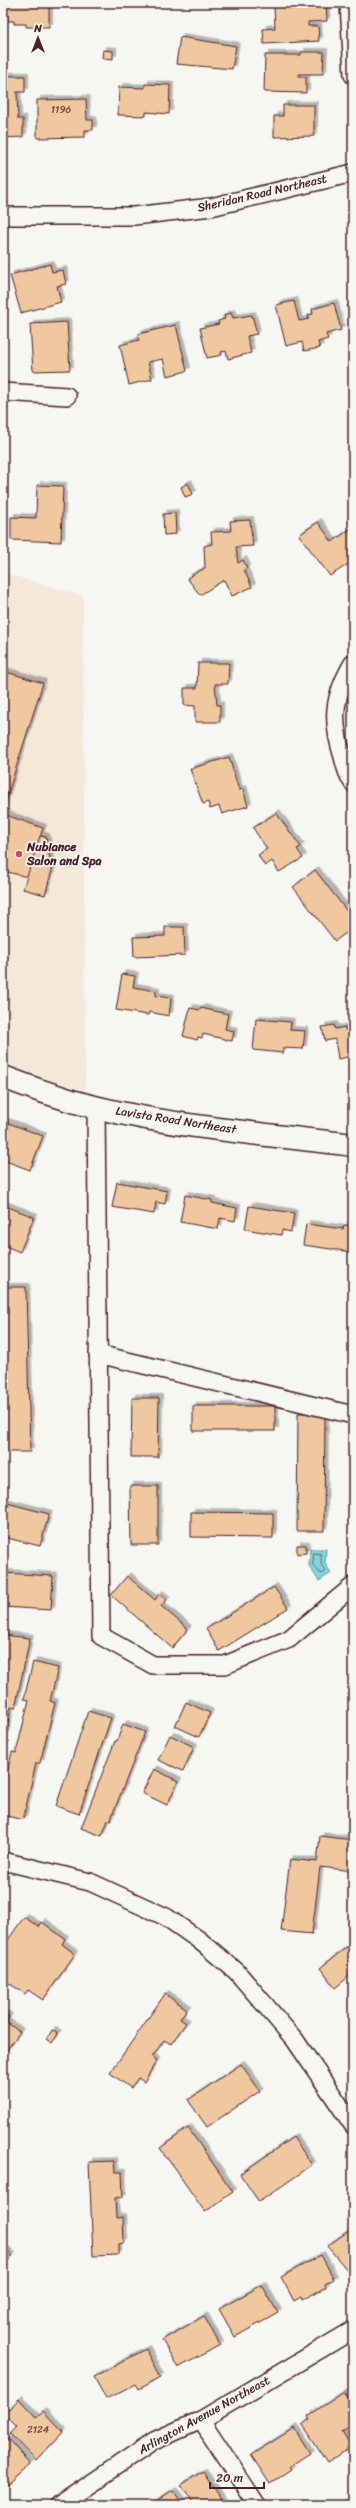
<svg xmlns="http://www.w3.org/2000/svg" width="356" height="2508" font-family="Sriracha,sans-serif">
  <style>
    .built { fill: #f4e8d9 }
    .water { fill: #84d6db; stroke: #6d8d95 }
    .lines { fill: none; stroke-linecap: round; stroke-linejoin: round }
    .shore { stroke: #616871; stroke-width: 1 }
    .building { fill: #efc89f; stroke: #4a1f2b; filter: url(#shadow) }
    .street-casing { stroke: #4a1f2b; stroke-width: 20 }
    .secondary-casing { stroke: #4a1f2b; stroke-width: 25 }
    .street { stroke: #f6f6f2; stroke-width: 17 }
    .secondary { stroke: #f6f6f2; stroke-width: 22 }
    .poi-dot { fill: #d1495b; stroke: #f6f6f2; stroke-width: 1.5 }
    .labels { text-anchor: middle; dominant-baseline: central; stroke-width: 3.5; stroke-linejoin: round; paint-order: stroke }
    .number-label { font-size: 10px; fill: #734948 }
    .street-label { font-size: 12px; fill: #4a1f2b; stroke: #f6f6f2 }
    .poi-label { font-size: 12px; font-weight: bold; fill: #4a1f2b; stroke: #f6f6f2; text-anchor: start }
  </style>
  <defs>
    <filter id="shadow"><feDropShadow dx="3.5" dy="-3.5" stdDeviation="0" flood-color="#0004"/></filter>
  </defs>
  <rect width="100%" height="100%" fill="#f6f6f2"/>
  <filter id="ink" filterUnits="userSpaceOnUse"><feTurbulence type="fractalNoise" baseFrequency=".025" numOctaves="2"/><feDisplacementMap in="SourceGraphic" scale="8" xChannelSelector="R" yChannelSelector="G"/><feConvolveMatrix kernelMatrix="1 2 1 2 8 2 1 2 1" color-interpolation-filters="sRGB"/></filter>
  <g filter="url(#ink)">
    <polygon class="built" points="3,573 83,596 85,1090 3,1068"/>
    <polygon class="water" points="310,1549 326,1549 325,1563 331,1573 319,1581 309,1566"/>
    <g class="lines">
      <polygon class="shore" points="314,1553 321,1554 321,1564 325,1571 321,1574 313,1565"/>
    </g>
    <g class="building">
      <polygon points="4,3 49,3 49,27 26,27 26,24 14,24 14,21 8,21 7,3"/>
      <polygon points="326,3 327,21 308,22 308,26 318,26 319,41 264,44 263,29 275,28 274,6"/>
      <polygon points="180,37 236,46 232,69 176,64"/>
      <polygon points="103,50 113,51 113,59 102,58"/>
      <polygon points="301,52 324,52 323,74 299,74 299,77 306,77 306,93 264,92 265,55 301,55"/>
      <polygon points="3,76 25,76 25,92 17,92 18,119 23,119 23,137 3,138"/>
      <polygon points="145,84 170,85 169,114 146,112 146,116 118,115 119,87 145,88"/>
      <polygon points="86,99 87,120 93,120 93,130 85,130 85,137 37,138 37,100"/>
      <polygon points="283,105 314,105 314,136 274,137 274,116 283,116"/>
      <polygon points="50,264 52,272 63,270 66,284 57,286 61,302 21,313 10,275"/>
      <polygon points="294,301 299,321 309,319 308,315 313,314 312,309 334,303 341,330 326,334 328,339 318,342 320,348 304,351 302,342 286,346 276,305"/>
      <polygon points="353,304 353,326 347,306"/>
      <polygon points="231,313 233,318 252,315 257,334 247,336 251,353 228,359 226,351 221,352 222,355 207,358 200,328 219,324 218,321 225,319 224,315"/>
      <polygon points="67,322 70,370 33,371 30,324"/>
      <polygon points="176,325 187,371 167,376 163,359 148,362 152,379 129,385 120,345 139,340 138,334"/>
      <polygon points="188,483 193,494 185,497 181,487"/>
      <polygon points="37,485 63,486 61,542 11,540 11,517 36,518"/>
      <polygon points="175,513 176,534 164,535 163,514"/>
      <polygon points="250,520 253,546 236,547 238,563 243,560 247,568 244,570 252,587 232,596 224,580 200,595 187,578 205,568 204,546 212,544 211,532 231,531 230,521"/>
      <polygon points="318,522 332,542 353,527 353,561 330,576 299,535"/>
      <polygon points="198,663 229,663 228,684 215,684 217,705 220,705 220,722 195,722 195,706 184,705 184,688 197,688"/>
      <polygon points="3,671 43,683 3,809"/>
      <polygon points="229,757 239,790 243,789 248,806 222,814 219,806 210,809 208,802 203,804 190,769"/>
      <polygon points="276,813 301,847 297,849 303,858 279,872 272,861 265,866 258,855 267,849 253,828"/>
      <polygon points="3,814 43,828 28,877 3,871"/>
      <polygon points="40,836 46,837 52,870 45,895 23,889"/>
      <polygon points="315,870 353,919 353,928 335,941 293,887"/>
      <polygon points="165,927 184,927 185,955 134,957 133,937 165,936"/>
      <polygon points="122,974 135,976 133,987 156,991 156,996 171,998 169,1016 149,1012 148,1015 116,1010"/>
      <polygon points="190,1008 200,1010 201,1008 228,1014 225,1029 234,1031 232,1041 203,1034 202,1038 198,1037 197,1040 183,1036"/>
      <polygon points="256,1019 291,1022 290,1030 305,1031 303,1049 283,1048 283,1053 253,1050"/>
      <polygon points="334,1025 335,1029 345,1027 345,1030 348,1030 347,1026 353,1025 353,1054 348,1055 348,1057 338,1059 335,1039 325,1041 322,1027"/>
      <polygon points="3,1121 43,1136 30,1170 3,1160"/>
      <polygon points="117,1182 167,1191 165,1204 156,1202 154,1214 112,1207"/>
      <polygon points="185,1195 212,1200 212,1203 237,1208 235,1221 220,1218 218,1229 180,1222"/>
      <polygon points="3,1205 34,1217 20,1252 3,1245"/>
      <polygon points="249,1206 294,1213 291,1232 282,1230 281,1235 245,1229"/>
      <polygon points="306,1224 343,1229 344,1225 353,1226 352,1252 303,1245"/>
      <polygon points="3,1287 26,1287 30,1452 3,1452"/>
      <polygon points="132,1398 159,1398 158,1457 131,1457"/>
      <rect x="193" y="1406" width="82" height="25"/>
      <polygon points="298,1413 325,1413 324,1531 297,1531"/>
      <polygon points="130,1486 158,1486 158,1545 131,1545"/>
      <polygon points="3,1502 49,1514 40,1546 3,1537"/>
      <polygon points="191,1512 273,1513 273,1538 191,1537"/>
      <polygon points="297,1545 306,1545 306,1553 297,1554"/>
      <polygon points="3,1573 53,1576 51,1610 3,1607"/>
      <polygon points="127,1576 155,1600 159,1594 167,1600 161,1606 188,1629 172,1648 111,1595"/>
      <polygon points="274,1587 288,1608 219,1651 206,1629"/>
      <polygon points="3,1635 30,1638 15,1708 11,1707 3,1747"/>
      <polygon points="33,1662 58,1668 50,1701 55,1703 40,1763 36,1763 23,1820 3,1815 3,1791 12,1752 16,1753 29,1700 24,1699"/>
      <polygon points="186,1702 210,1713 199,1737 175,1726"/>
      <polygon points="88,1711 111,1718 79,1814 56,1806"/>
      <polygon points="123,1724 145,1732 110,1821 108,1820 102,1836 81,1828 115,1741 117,1741"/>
      <polygon points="170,1735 194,1747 183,1771 158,1760"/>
      <polygon points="154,1769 178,1781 167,1805 142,1793"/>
      <polygon points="320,1836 353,1840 353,1871 320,1867 312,1934 281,1931 290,1859 317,1862"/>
      <polygon points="24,1917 39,1927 42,1922 65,1939 62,1944 75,1954 43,2000 28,1990 25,1994 3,1979 6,1973 3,1971 3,1947"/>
      <polygon points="353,1942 353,1973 335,1988 320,1968"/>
      <polygon points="165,1994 187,2009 180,2019 186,2023 171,2044 164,2040 152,2057 157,2060 144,2082 138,2078 131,2088 110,2073"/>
      <polygon points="3,2013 9,2017 6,2022 20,2032 3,2055"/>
      <polygon points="52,2030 58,2034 52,2043 47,2039"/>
      <polygon points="241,2064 260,2091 207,2127 188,2100"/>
      <polygon points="188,2128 233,2192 205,2212 160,2148"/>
      <polygon points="293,2137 312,2165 259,2202 240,2174"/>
      <polygon points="114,2161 115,2172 122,2172 123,2197 115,2198 116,2218 123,2217 124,2243 118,2244 118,2255 93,2256 89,2162"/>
      <polygon points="353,2228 353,2268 348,2271 327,2246"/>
      <polygon points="3,2248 12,2256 3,2266"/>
      <polygon points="321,2255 334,2279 325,2284 326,2287 302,2300 301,2297 294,2301 281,2277"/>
      <polygon points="262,2285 278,2313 235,2337 219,2309"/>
      <polygon points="204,2316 220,2345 178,2368 162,2340"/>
      <polygon points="146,2349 161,2377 138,2389 135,2384 106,2399 94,2377"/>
      <polygon points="344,2392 353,2406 353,2425 342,2432 351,2447 327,2463 302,2425 310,2419 308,2416"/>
      <polygon points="19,2399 36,2417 43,2411 63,2432 36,2461 10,2434 17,2427 4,2414"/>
      <polygon points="294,2428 310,2453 290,2466 292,2469 270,2484 251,2455"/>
      <polygon points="8,2439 30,2464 8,2484 3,2478 3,2443"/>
      <polygon points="203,2471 220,2498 224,2505 194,2505 181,2485"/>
      <polygon points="173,2490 183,2505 150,2505"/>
      <polygon points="353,2498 353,2505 339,2505"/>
    </g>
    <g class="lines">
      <defs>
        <g id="street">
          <polyline points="349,3 353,75"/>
          <polyline points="3,216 134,216 211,207 353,173"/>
          <polyline points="3,392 67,396"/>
          <path d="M353,663C333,697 331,720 343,757C345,766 348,776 353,783"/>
          <polyline points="96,1106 101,1636 153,1665 225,1665 289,1639 353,1586"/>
          <polyline points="98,1354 353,1415"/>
          <polyline points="3,1861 90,1882 166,1917 199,1940 236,1971 295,2040 353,2125"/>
          <polyline points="201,2420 257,2505"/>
          <polyline points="59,2505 154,2441 201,2420 353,2330"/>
        </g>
        <path id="secondary" d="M3,1077C26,1086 49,1094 72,1101C163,1127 260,1133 353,1145"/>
      </defs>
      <use href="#street" class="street-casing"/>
      <use href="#secondary" class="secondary-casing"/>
      <use href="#street" class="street"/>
      <use href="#secondary" class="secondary"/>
    </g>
  </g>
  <circle class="poi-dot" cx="19" cy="854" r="4"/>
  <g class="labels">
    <g class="number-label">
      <text x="61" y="110">1196</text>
      <text x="38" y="2430">2124</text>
    </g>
    <g class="street-label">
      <text transform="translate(262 193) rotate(-13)">Sheridan Road Northeast</text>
      <text transform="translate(176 1120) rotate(9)">Lavista Road Northeast</text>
      <text transform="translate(204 2415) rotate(-29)">Arlington Avenue Northeast</text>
    </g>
    <g class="poi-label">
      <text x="27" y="847">Nubiance<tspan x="27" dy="14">Salon and Spa</tspan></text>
    </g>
  </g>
  <rect width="356" height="2508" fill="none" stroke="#f6f6f2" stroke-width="16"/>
  <rect x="8" y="8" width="340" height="2492" fill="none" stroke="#4a1f2b" stroke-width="1.5" filter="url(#ink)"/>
  <g transform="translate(38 38)" stroke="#f6f6f2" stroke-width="3" paint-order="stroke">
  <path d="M0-3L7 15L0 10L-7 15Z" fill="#4a1f2b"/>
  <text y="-6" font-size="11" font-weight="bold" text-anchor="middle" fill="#4a1f2b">N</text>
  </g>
  <path d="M210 2482v6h54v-6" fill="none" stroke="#4a1f2b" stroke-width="2"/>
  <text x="216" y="2482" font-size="12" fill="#4a1f2b" stroke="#f6f6f2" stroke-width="3" paint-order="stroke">20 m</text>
</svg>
